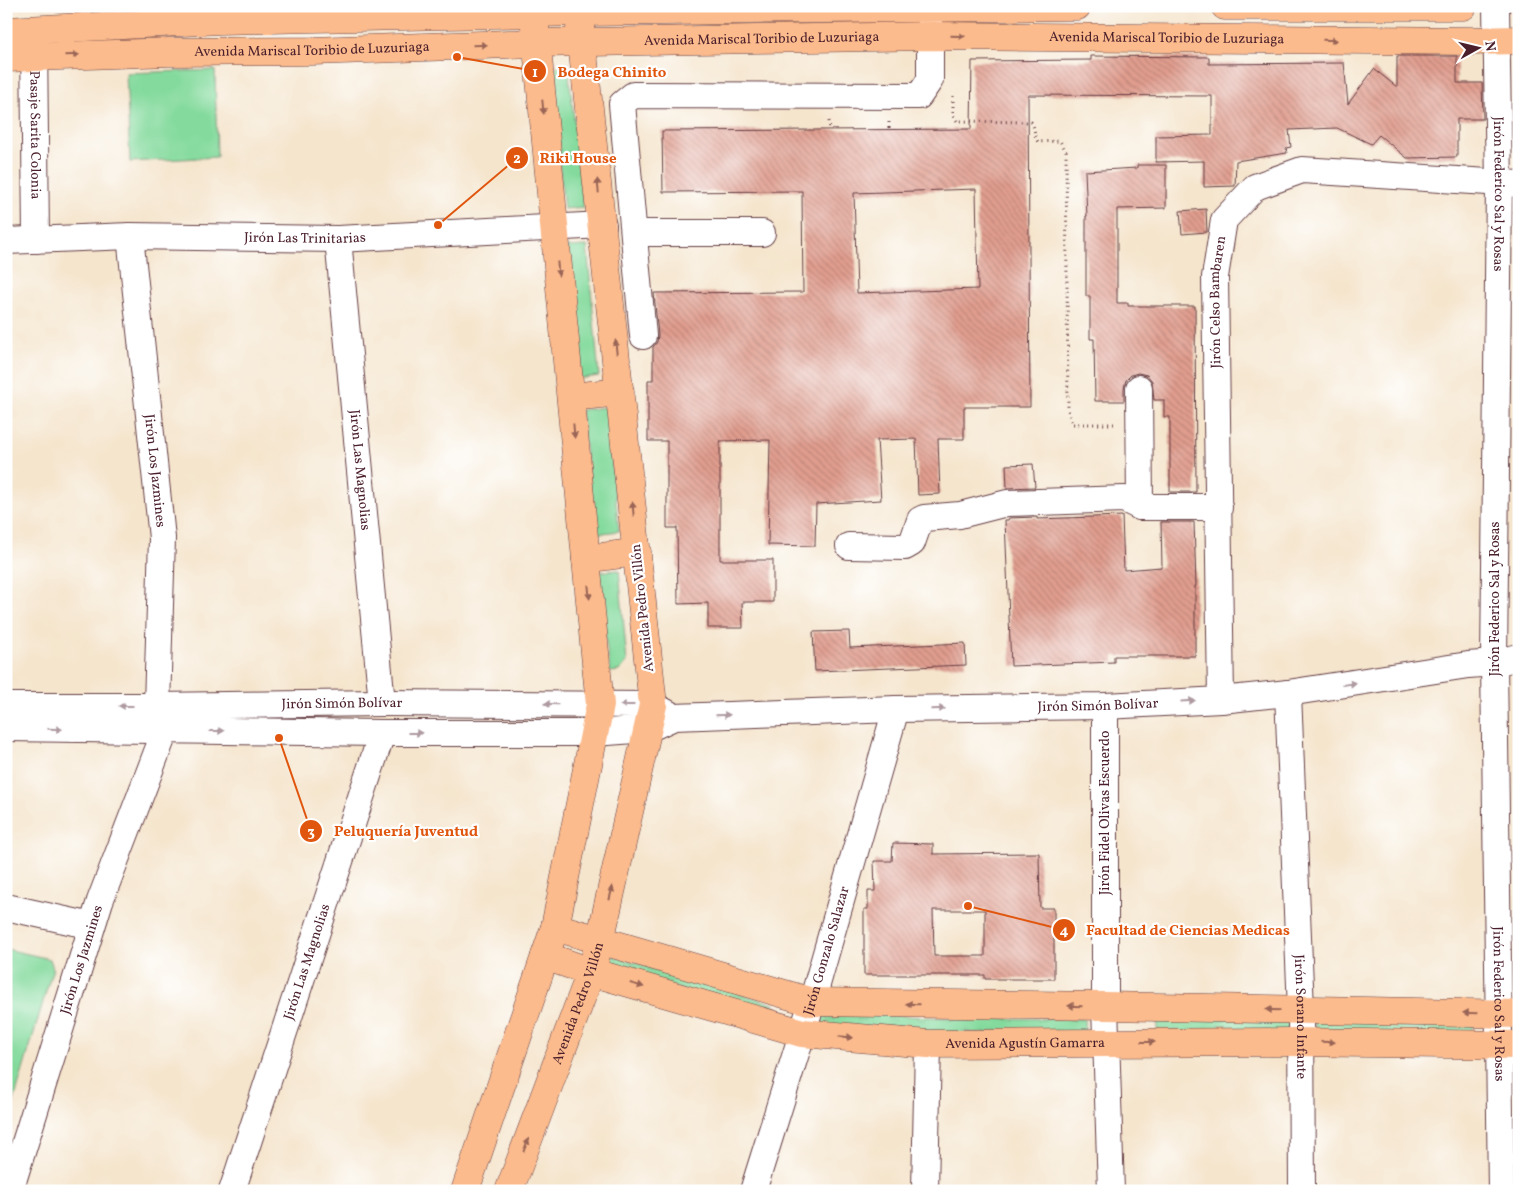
<svg xmlns="http://www.w3.org/2000/svg" width="1525" height="1197" font-family="Vollkorn,serif">
  <style>
    .grass { fill: url(#grass-tufts); stroke: #677c64 }
    .green { fill: #84da9d; stroke: #677c64 }
    .building { fill: url(#building-back-hatch); fill-rule: evenodd }
    .lines { fill: none; stroke-linecap: round; stroke-linejoin: round }
    .minor-casing { stroke: #643d43; stroke-width: 28 }
    .major-casing { stroke: #643d43; stroke-width: 29 }
    .path { stroke: #643d43; stroke-width: 3; stroke-dasharray: 1 4; stroke-linecap: butt }
    .minor { stroke: #fff; stroke-width: 26 }
    .major { stroke: #fbbb8d; stroke-width: 28 }
    .oneway { fill: #9a6557 }
    .oneway2 { fill: #ae9aa0 }
    .labels { text-anchor: middle; dominant-baseline: central; stroke-width: 4.5; stroke-linejoin: round; paint-order: stroke }
    .street-label { font-size: 14px; fill: #4a1f2b; stroke: #fff }
    .leader { fill: none; stroke: #e0560e; stroke-width: 2 }
    .callout-dot { fill: #e0560e; stroke: #fff; stroke-width: 2 }
    .mark-label { font-size: 15px; text-anchor: middle; font-weight: bold; fill: #fff }
    .callout-label { font-size: 15px; text-anchor: middle; font-weight: bold; fill: #e0560e; stroke: #fff; stroke-width: 4.5; stroke-linejoin: round; paint-order: stroke }
  </style>
  <defs>
    <pattern id="grass-tufts" width="24" height="20" patternUnits="userSpaceOnUse" patternTransform="scale(1.25)"><rect width="24" height="20" fill="#84da9d"/><path d="M3 7l-1-3M5 7V3M7 7l1-3M15 17l-1-3M17 17v-4M19 17l1-3" fill="none" stroke="#74bb87"/></pattern>
    <pattern id="building-back-hatch" width="6" height="6" patternUnits="userSpaceOnUse" patternTransform="scale(1.25)"><rect width="6" height="6" fill="#e19e8f"/><path d="M-1 5l2 2M0 0l6 6M5-1l2 2" fill="none" stroke="#b88075"/></pattern>
  </defs>
  <rect width="100%" height="100%" fill="#fff"/>
  <filter id="ink" filterUnits="userSpaceOnUse"><feTurbulence type="fractalNoise" baseFrequency=".02" numOctaves="2"/><feDisplacementMap in="SourceGraphic" scale="10" xChannelSelector="R" yChannelSelector="G"/><feConvolveMatrix kernelMatrix="1 2 1 2 8 2 1 2 1" color-interpolation-filters="sRGB"/></filter>
  <filter id="wash" filterUnits="userSpaceOnUse"><feTurbulence type="fractalNoise" baseFrequency=".0096" numOctaves="4" result="noise"/><feDisplacementMap in="SourceGraphic" scale="20" xChannelSelector="R" yChannelSelector="G"/><feGaussianBlur stdDeviation="1.12" result="paint"/><feColorMatrix in="noise" values="0 0 0 0 0 0 0 0 0 0 0 0 0 0 0 0 0 1.4 0 .05"/><feComposite in="paint" operator="in"/></filter>
  <g filter="url(#wash)">
    <rect width="100%" height="100%" fill="#f5e5cd"/>
    <g class="grass">
      <polygon points="610,955 775,1004 771,1016 607,968"/>
      <polygon points="822,1012 951,1018 1084,1019 1085,1035 820,1030"/>
      <polygon points="1157,1015 1290,1017 1291,1034 1157,1032"/>
      <polygon points="1314,1016 1473,1022 1473,1035 1315,1034"/>
    </g>
    <g class="green">
      <polygon points="568,66 584,207 564,209 549,67"/>
      <polygon points="215,70 217,157 130,162 126,73"/>
      <polygon points="587,246 599,376 575,379 566,247"/>
      <polygon points="606,407 619,531 595,534 581,410"/>
      <polygon points="619,570 627,662 619,671 610,672 597,572"/>
      <polygon points="6,949 50,959 53,968 6,1128"/>
    </g>
    <g id="blocks">
      <g class="building">
        <path d="M1091,56L1209,57V64L1344,63L1348,104L1374,69L1397,87V56H1457V83H1482L1483,119H1457V157L1407,158L1379,135L1371,144L1337,128L1289,130L1291,147L1286,148L1287,153L1236,161L1235,186L1204,187V161L1156,162V136L1212,135V96L1028,95L1030,407H964V439H938L940,494L918,495L916,439L877,440L881,500L816,504L815,546L768,545L770,440L720,441V560H773V602H742L743,628H708V603L678,604L677,528H667V441H648V380H653V347L657,342L658,335L654,293L803,292L802,191L663,192L662,131L971,129L972,61L1091,60ZM976,189L978,289L857,293L854,193Z"/>
        <polygon points="1137,165 1166,165 1166,208 1117,209 1117,303 1128,303 1128,306 1195,306 1196,492 1170,492 1170,417 1164,417 1164,400 1154,400 1152,381 1147,375 1138,373 1131,375 1126,380 1124,388 1124,401 1095,401 1094,339 1090,339 1090,296 1086,296 1086,216 1087,216 1085,171 1137,168"/>
        <polygon points="1206,209 1207,232 1182,234 1180,211"/>
        <polygon points="1033,464 1035,487 1007,488 1006,465"/>
        <polygon points="1122,516 1124,570 1162,567 1161,522 1194,522 1196,586 1195,586 1195,656 1114,656 1114,662 1011,666 1005,520 1008,520 1009,518 1037,517 1037,519"/>
        <polygon points="849,631 850,648 965,643 966,665 815,671 813,632"/>
        <path d="M893,843L933,844V854L1039,853L1040,908H1054V979H985V975H864V909H868V891H875L874,861H892ZM933,910H985V956H934Z"/>
      </g>
    </g>
  </g>
  <g filter="url(#ink)">
    <use href="#blocks" fill-opacity="0" stroke="#643d43" stroke-width="1"/>
    <g class="lines">
      <defs>
        <g id="minor">
          <path id="s1" d="M1496,6L1499,184L1494,663L1501,1191"/>
          <path id="s2" d="M34,36L36,240"/>
          <polyline points="634,233 762,233"/>
          <path id="s3" d="M130,236L162,538L157,706"/>
          <path id="s4" d="M338,239L382,703"/>
          <path id="s5" d="M6,241L130,236L338,239L603,225"/>
          <polyline points="643,336 622,104 633,95 919,96 930,80 930,14"/>
          <polyline points="1139,388 1140,507"/>
          <polyline points="849,546 905,547 912,543 920,520 924,518 960,515 1007,503 1124,499 1140,507 1219,507"/>
          <path id="s6" d="M1288,693L1301,1010L1302,1191"/>
          <path id="s7" d="M1221,700L1215,277L1224,220L1255,187L1302,170L1519,184"/>
          <path id="s8" d="M6,706H157L382,703L653,705L671,715"/>
          <polyline points="1105,706 1105,1006 1111,1191"/>
          <path id="s9" d="M6,728L382,733H594L648,729L674,717L896,709L1105,706L1221,700L1288,693L1468,665L1494,663L1519,657"/>
          <polyline points="6,907 92,926"/>
          <path id="s10" d="M10,1191L100,901L165,731"/>
          <path id="s11" d="M232,1191L382,733"/>
          <path id="s12" d="M753,1191L812,1002L896,709"/>
          <polyline points="925,1191 928,1044"/>
        </g>
        <g id="major">
          <polyline points="1225,6 1463,6"/>
          <polyline points="6,31 220,20 579,12 1077,6"/>
          <path id="s13" d="M6,58L169,52L313,51L536,43L931,36L1472,41L1519,40"/>
          <polyline points="571,397 620,392"/>
          <polyline points="586,559 637,552"/>
          <polyline points="555,927 812,1002 1105,1006 1519,1014"/>
          <path id="s14" d="M545,956L591,972L802,1033L928,1044L1290,1042L1519,1045"/>
          <polyline points="465,1191 555,927 600,705 533,6"/>
          <path id="s15" d="M509,1191L591,972L600,941L653,705L578,6"/>
        </g>
      </defs>
      <use href="#minor" class="minor-casing"/>
      <use href="#major" class="major-casing"/>
      <g class="path">
        <path d="M953,96V115L957,121L1031,122C1036,128 1033,135 1038,142L1060,141L1066,151L1068,410L1072,424H1114"/>
        <polyline points="829,121 830,130"/>
        <polyline points="889,122 889,130"/>
      </g>
      <use href="#minor" class="minor"/>
      <use href="#major" class="major"/>
    </g>
    <defs><path id="oneway-solid" d="M-6-.8H1V-3.2L6.5 0L1 3.2V.8H-6Z" transform="scale(1.25)"/></defs>
    <g class="oneway">
      <use href="#oneway-solid" transform="translate(958 36) rotate(1)"/>
      <use href="#oneway-solid" transform="translate(1330 40) rotate(1)"/>
      <use href="#oneway-solid" transform="translate(480 45) rotate(-2)"/>
      <use href="#oneway-solid" transform="translate(72 55) rotate(-2)"/>
      <use href="#oneway-solid" transform="translate(543 107) rotate(84)"/>
      <use href="#oneway-solid" transform="translate(598 186) rotate(-96)"/>
      <use href="#oneway-solid" transform="translate(558 269) rotate(85)"/>
      <use href="#oneway-solid" transform="translate(616 347) rotate(-96)"/>
      <use href="#oneway-solid" transform="translate(574 431) rotate(85)"/>
      <use href="#oneway-solid" transform="translate(633 509) rotate(-96)"/>
      <use href="#oneway-solid" transform="translate(589 592) rotate(85)"/>
      <use href="#oneway-solid" transform="translate(611 893) rotate(-77)"/>
      <use href="#oneway-solid" transform="translate(637 985) rotate(16)"/>
      <use href="#oneway-solid" transform="translate(913 1004) rotate(-179)"/>
      <use href="#oneway-solid" transform="translate(1075 1006) rotate(-179)"/>
      <use href="#oneway-solid" transform="translate(1273 1010) rotate(-179)"/>
      <use href="#oneway-solid" transform="translate(1470 1013) rotate(-179)"/>
      <use href="#oneway-solid" transform="translate(846 1037) rotate(5)"/>
      <use href="#oneway-solid" transform="translate(1148 1042)"/>
      <use href="#oneway-solid" transform="translate(1328 1042) rotate(1)"/>
      <use href="#oneway-solid" transform="translate(526 1145) rotate(-69)"/>
    </g>
    <g class="oneway2">
      <use href="#oneway-solid" transform="translate(1349 684) rotate(-9)"/>
      <use href="#oneway-solid" transform="translate(1188 701) rotate(-3)"/>
      <use href="#oneway-solid" transform="translate(551 704) rotate(-179)"/>
      <use href="#oneway-solid" transform="translate(627 705) rotate(180)"/>
      <use href="#oneway-solid" transform="translate(126 706) rotate(-180)"/>
      <use href="#oneway-solid" transform="translate(938 709) rotate(-1)"/>
      <use href="#oneway-solid" transform="translate(723 715) rotate(-2)"/>
      <use href="#oneway-solid" transform="translate(55 729) rotate(1)"/>
      <use href="#oneway-solid" transform="translate(217 731)"/>
      <use href="#oneway-solid" transform="translate(415 733)"/>
    </g>
  </g>
  <g class="labels">
    <g class="street-label">
      <text stroke="none"><textPath href="#s13" startOffset="1161">Avenida Mariscal Toribio de Luzuriaga</textPath></text>
      <text stroke="none"><textPath href="#s13" startOffset="756">Avenida Mariscal Toribio de Luzuriaga</textPath></text>
      <text stroke="none"><textPath href="#s13" startOffset="306">Avenida Mariscal Toribio de Luzuriaga</textPath></text>
      <text stroke="none"><textPath href="#s2" startOffset="99">Pasaje Sarita Colonia</textPath></text>
      <text stroke="none"><textPath href="#s1" startOffset="188">Jirón Federico Sal y Rosas</textPath></text>
      <text stroke="none"><textPath href="#s5" startOffset="299">Jirón Las Trinitarias</textPath></text>
      <text stroke="none"><textPath href="#s7" startOffset="398">Jirón Celso Bambaren</textPath></text>
      <text stroke="none"><textPath href="#s3" startOffset="236">Jirón Los Jazmines</textPath></text>
      <text stroke="none"><textPath href="#s4" startOffset="232">Jirón Las Magnolias</textPath></text>
      <text transform="translate(1495 599) rotate(-90)">Jirón Federico Sal y Rosas</text>
      <text transform="translate(643 608) rotate(-96)">Avenida Pedro Villón</text>
      <text stroke="none"><textPath href="#s8" startOffset="336">Jirón Simón Bolívar</textPath></text>
      <text stroke="none"><textPath href="#s9" startOffset="1095">Jirón Simón Bolívar</textPath></text>
      <text transform="translate(1105 813) rotate(-90)">Jirón Fidel Olivas Escuerdo</text>
      <text stroke="none"><textPath href="#s12" startOffset="251">Jirón Gonzalo Salazar</textPath></text>
      <text stroke="none"><textPath href="#s10" startOffset="242">Jirón Los Jazmines</textPath></text>
      <text stroke="none"><textPath href="#s11" startOffset="241">Jirón Las Magnolias</textPath></text>
      <text stroke="none"><textPath href="#s15" startOffset="200">Avenida Pedro Villón</textPath></text>
      <text stroke="none"><textPath href="#s1" startOffset="998">Jirón Federico Sal y Rosas</textPath></text>
      <text stroke="none"><textPath href="#s6" startOffset="324">Jirón Sorano Infante</textPath></text>
      <text stroke="none"><textPath href="#s14" startOffset="492">Avenida Agustín Gamarra</textPath></text>
    </g>
  </g>
  <path class="leader" d="M457 57L535 71M438 225L517 158M279 738L311 831M968 906L1064 930"/>
  <g class="callout-dot">
    <circle cx="457" cy="57" r="5"/>
    <circle cx="438" cy="225" r="5"/>
    <circle cx="279" cy="738" r="5"/>
    <circle cx="968" cy="906" r="5"/>
    <circle cx="535" cy="71" r="12"/>
    <circle cx="517" cy="158" r="12"/>
    <circle cx="311" cy="831" r="12"/>
    <circle cx="1064" cy="930" r="12"/>
  </g>
  <g class="mark-label">
    <text x="535" y="77">1</text>
    <text x="517" y="163">2</text>
    <text x="311" y="836">3</text>
    <text x="1064" y="935">4</text>
  </g>
  <g class="callout-label">
    <text x="612" y="77">Bodega Chinito</text>
    <text x="578" y="163">Riki House</text>
    <text x="406" y="836">Peluquería Juventud</text>
    <text x="1188" y="935">Facultad de Ciencias Medicas</text>
  </g>
  <rect width="1525" height="1197" fill="none" stroke="#fff" stroke-width="25"/>
  <g transform="translate(1478 48) rotate(82)" stroke="#ffffff" stroke-width="4" paint-order="stroke">
  <path d="M0-4L9 19L0 12L-9 19Z" fill="#4a1f2b"/>
  <text y="-8" font-size="14" font-weight="bold" text-anchor="middle" fill="#4a1f2b">N</text>
  </g>
</svg>
